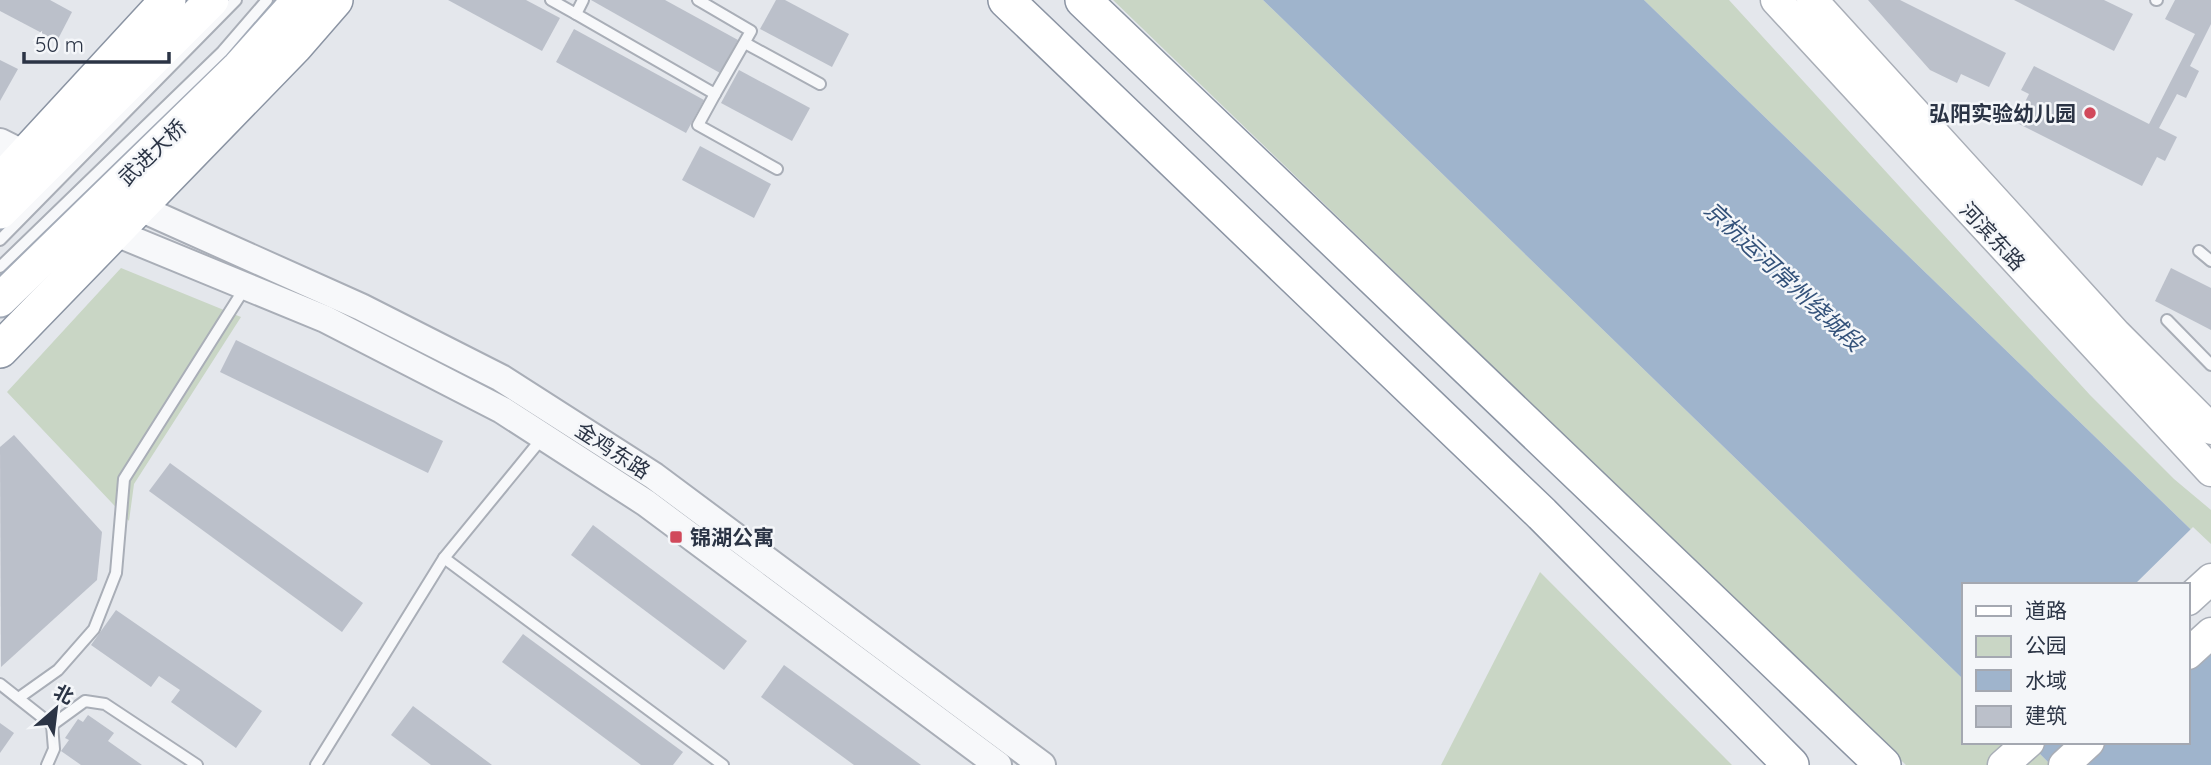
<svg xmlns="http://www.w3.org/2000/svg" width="2211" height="765" font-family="Quicksand,'Noto Sans SC',sans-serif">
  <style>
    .green { fill: #c9d6c5 }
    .water { fill: #9fb4cc }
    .pier { fill: #e4e7ec }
    .building { fill: #bbc0ca }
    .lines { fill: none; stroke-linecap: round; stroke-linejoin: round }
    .service-casing { stroke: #a9aeb7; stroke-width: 14 }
    .tertiary-casing { stroke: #a9aeb7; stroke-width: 30 }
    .secondary-casing { stroke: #a9aeb7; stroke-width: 33 }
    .primary-casing { stroke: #a3abb8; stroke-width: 37 }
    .trunk-casing { stroke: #8b94a3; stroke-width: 38 }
    .service { stroke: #f7f8fa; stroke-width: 10 }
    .tertiary { stroke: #f7f8fa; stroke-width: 26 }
    .secondary { stroke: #fff; stroke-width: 30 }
    .primary { stroke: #fff; stroke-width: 33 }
    .trunk { stroke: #fff; stroke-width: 35 }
    .poi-dot { fill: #d1495b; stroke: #f4f6f9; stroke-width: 2.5 }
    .labels { text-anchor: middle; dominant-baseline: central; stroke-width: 5; stroke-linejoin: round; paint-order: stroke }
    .poi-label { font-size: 21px; font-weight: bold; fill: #2b3445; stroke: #f4f6f9; text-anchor: end }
    .street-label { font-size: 21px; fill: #2b3445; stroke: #f4f6f9 }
    .water-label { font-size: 23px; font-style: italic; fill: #34527a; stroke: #f4f6f9 }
  </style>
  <rect width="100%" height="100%" fill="#e4e7ec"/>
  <g class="green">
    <polygon points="1113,0 1263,0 1964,680 1964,742 2028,742 2051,765 1906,765"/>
    <polygon points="1644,0 1729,0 2090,395 2174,479 2211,510 2211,549"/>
    <polygon points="121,268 241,317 134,484 129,521 7,392"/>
    <polygon points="1540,572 1732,765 1441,765"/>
  </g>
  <polygon class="water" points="1263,0 1644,0 2211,549 2211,765 2051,765 2028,742 2188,742 2188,585 1964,585 1964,680"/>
  <polygon class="pier" points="2193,527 2211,544 2211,647 2188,668 2188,585 2134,585"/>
  <g class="building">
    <polygon points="0,0 50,0 72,12 57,41 0,11"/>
    <polygon points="448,0 526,0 560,18 542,51"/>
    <polygon points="591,0 665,0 738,40 720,73"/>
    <polygon points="776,0 785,0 849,34 832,67 760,29"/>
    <polygon points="1868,0 1900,0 2006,53 1989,87 1961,74 1957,83 1930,70"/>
    <polygon points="2014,0 2104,0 2133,14 2114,51"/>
    <polygon points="2175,0 2211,0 2211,24 2190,66 2199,71 2186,98 2177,94 2159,128 2177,137 2165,161 2157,157 2142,186 2015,122 2029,94 2021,90 2034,66 2149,124 2195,34 2165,19"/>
    <polygon points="574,29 704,100 686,133 556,62"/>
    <polygon points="0,60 18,69 0,101"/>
    <polygon points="739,70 810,108 792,141 721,103"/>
    <polygon points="700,146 771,184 754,218 682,180"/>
    <polygon points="2171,268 2211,288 2211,330 2155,301"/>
    <polygon points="236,340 443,441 428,473 220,372"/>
    <polygon points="14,435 102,532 97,580 1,667 0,447"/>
    <polygon points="170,463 363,603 342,632 149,491"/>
    <polygon points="593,525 747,641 724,670 571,555"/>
    <polygon points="116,610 262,711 236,748 171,702 180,690 159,676 151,687 91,645"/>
    <polygon points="523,634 683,752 673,765 641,765 502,662"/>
    <polygon points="784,665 921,765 854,765 761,697"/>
    <polygon points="413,706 492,765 431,765 391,735"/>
    <polygon points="88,715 114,733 108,741 142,765 81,765 61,751 69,740 65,738 78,719 83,722"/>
    <polygon points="0,723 14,733 0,753"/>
  </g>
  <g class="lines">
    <defs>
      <g id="service">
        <polyline points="551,0 576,14"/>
        <polyline points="583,0 576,14 715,94 751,31 698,0"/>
        <polyline points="2156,0 2157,0"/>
        <polyline points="745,43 820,84"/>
        <polyline points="715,94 698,125 777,169"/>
        <polyline points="0,240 236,0"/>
        <polyline points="2199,251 2211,261"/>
        <polyline points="0,267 222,52 267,0"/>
        <polyline points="2167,320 2211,365"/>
        <polyline points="444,558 723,765"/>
        <polyline points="0,684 52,725 54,749 47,765"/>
        <polyline points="20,697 58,670 94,629 116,573 124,479 246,286"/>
        <polyline points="52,725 85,701 105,704 197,765"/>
        <polyline points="316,765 444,558 543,437"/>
      </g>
      <g id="tertiary">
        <polyline points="0,142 26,155"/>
        <polyline points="140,208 361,307 501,378 654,476 1042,765"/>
        <polyline points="116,233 325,319 502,410 646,503 998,765"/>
      </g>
      <g id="secondary">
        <polyline points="1776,0 2211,471"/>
        <polyline points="1812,0 2116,334 2211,429"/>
        <polyline points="2188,600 2211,579"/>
        <polyline points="2188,654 2211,633"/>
        <polyline points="2003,765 2029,742"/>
        <polyline points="2064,765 2089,742"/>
      </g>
      <g id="primary">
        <polyline points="0,212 212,0"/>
        <polyline points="0,300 239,67 299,0"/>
      </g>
      <g id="trunk">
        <polyline points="1006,0 1542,514 1791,765"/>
        <polyline points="1083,0 1883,765"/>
        <polyline points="0,182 168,0"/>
        <polyline points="0,350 295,46 335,0"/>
      </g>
    </defs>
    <use href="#service" class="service-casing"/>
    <use href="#tertiary" class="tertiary-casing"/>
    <use href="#secondary" class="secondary-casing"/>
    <use href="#primary" class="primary-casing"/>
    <use href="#trunk" class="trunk-casing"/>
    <use href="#service" class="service"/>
    <use href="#tertiary" class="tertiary"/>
    <use href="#secondary" class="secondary"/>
    <use href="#primary" class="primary"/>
    <use href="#trunk" class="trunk"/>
  </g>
  <g class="poi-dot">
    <circle cx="2090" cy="113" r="7"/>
    <rect x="669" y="530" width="14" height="14" rx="3.5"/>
  </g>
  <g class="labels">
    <g class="poi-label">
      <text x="2076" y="113">弘阳实验幼儿园</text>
      <text x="690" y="537" text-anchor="start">锦湖公寓</text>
    </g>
    <g class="street-label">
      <text transform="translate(152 152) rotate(-44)">武进大桥</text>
      <text transform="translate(1993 236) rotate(47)">河滨东路</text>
      <text transform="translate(613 450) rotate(33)">金鸡东路</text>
    </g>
    <g class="water-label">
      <text transform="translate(1784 276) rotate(43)">京杭运河常州绕城段</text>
    </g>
  </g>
  <rect x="1962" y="583" width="228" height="161" fill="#f4f6f9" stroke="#a4a8b1" stroke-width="2"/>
  <rect x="1976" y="606" width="35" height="10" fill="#ffffff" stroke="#a4a8b1" stroke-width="2"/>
  <text x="2025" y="618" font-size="21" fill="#2b3445">道路</text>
  <rect x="1976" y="636" width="35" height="21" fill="#c9d6c5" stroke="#a4a8b1" stroke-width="2"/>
  <text x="2025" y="653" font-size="21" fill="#2b3445">公园</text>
  <rect x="1976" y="670" width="35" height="21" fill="#9fb4cc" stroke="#a4a8b1" stroke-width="2"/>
  <text x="2025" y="688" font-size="21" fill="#2b3445">水域</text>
  <rect x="1976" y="706" width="35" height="21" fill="#bbc0ca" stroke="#a4a8b1" stroke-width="2"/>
  <text x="2025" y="723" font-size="21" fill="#2b3445">建筑</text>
  <g transform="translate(56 709) rotate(28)" stroke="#f4f6f9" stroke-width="5" paint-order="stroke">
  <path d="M0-5L12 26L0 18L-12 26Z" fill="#2b3445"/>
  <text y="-10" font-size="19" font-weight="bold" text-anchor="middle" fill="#2b3445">北</text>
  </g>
  <path d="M24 52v10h145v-10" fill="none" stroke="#2b3445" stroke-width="3.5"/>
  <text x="35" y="52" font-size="21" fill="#2b3445" stroke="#f4f6f9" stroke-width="5" paint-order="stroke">50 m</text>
</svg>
